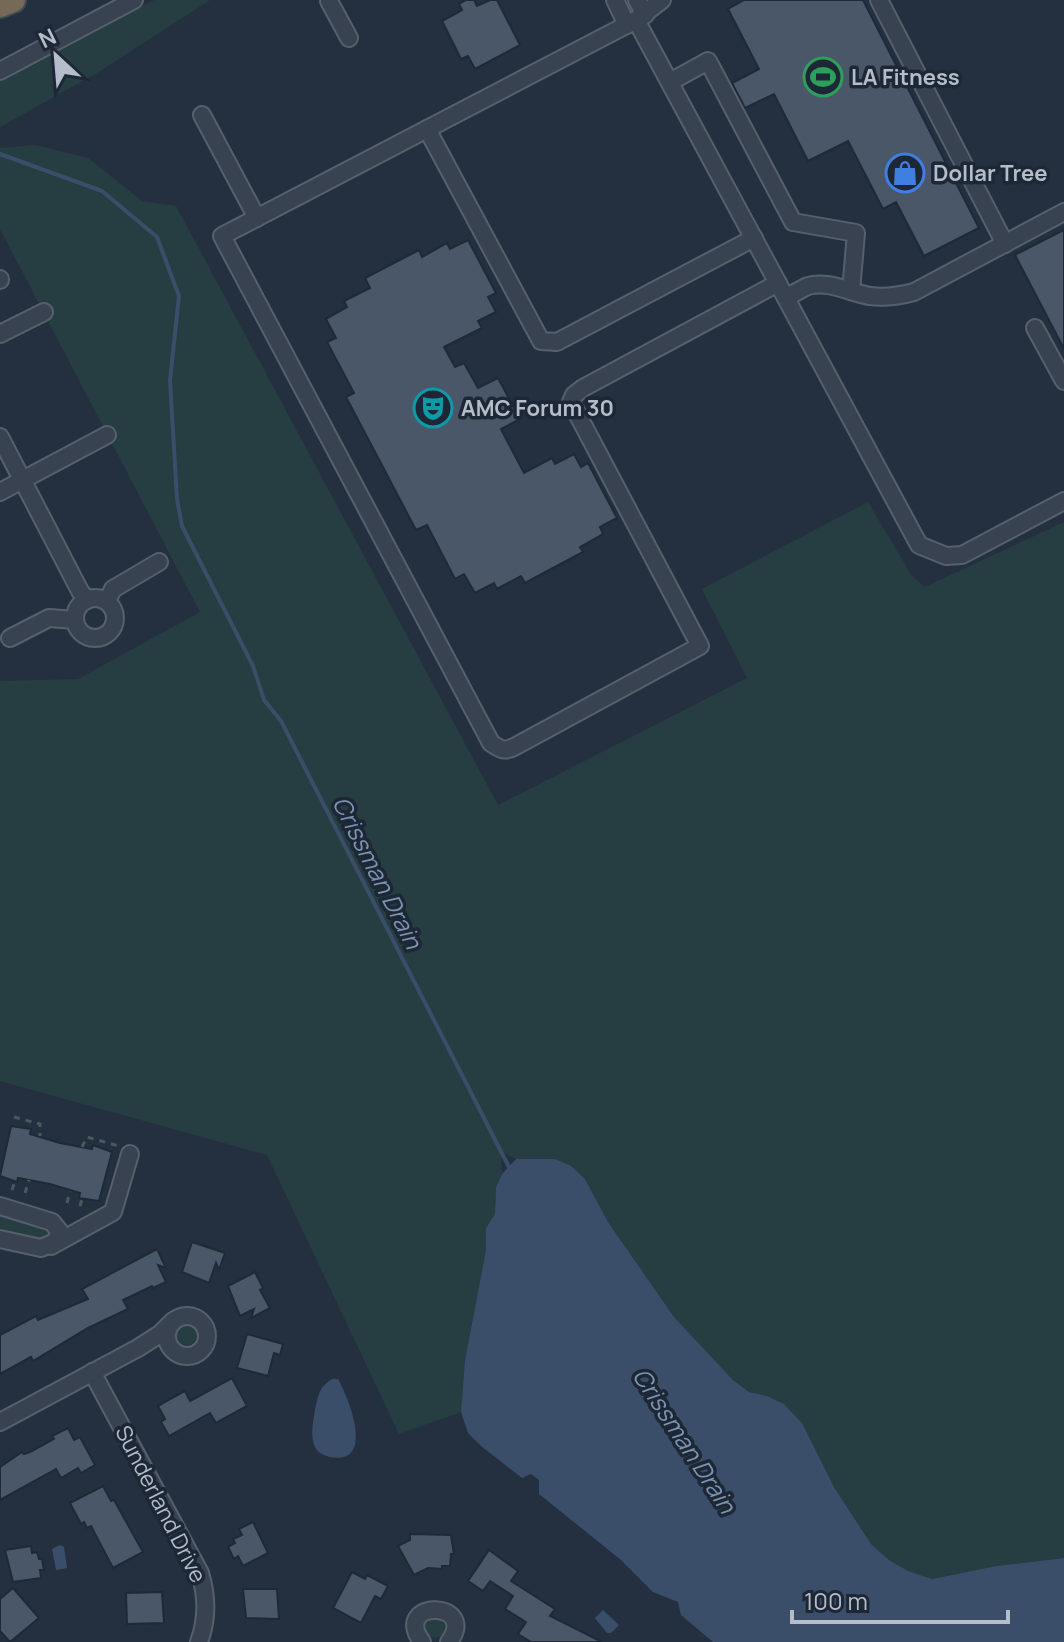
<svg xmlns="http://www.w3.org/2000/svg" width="1064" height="1642" font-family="Manrope,sans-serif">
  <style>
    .green { fill: #263e41 }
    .water { fill: #3a4e69 }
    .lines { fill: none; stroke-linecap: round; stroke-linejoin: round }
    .stream { stroke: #3a4e69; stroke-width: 4 }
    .building { fill: #4a5769; stroke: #1f2937; stroke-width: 2 }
    .minor-casing { stroke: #56606d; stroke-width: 20 }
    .highway-casing { stroke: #434d5a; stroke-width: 28 }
    .path { stroke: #455b5e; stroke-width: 3; stroke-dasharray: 6 6; stroke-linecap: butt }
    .minor { stroke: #394250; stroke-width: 16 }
    .highway { stroke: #766955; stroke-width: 24 }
    .labels { text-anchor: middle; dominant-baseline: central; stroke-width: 7; stroke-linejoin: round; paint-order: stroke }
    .poi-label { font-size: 22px; font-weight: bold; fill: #b5bdca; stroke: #1d2735; text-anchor: start }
    .street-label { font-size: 22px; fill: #b5bdca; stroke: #1d2735 }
    .water-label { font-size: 24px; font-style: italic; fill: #7c94b2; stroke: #1d2735 }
  </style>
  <rect width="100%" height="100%" fill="#243040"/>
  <g class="green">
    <polygon points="154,0 210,0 97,73 0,127 0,82"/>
    <polygon points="35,145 88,158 142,201 176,206 498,805 747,678 702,589 868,502 912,576 925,587 1064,522 1064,1558 996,1566 932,1579 908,1571 889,1560 871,1544 834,1487 802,1423 784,1404 767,1396 749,1392 733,1380 674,1317 608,1222 585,1179 555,1159 516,1159 501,1152 502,1174 496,1187 495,1214 486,1228 486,1250 465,1360 461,1412 399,1434 267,1155 0,1081 0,681 78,679 200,612 0,229 0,148"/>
    <polygon points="0,1214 40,1224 50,1231 50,1236 44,1241 0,1231"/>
    <circle cx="187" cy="1335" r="10"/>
    <circle cx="435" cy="1628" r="10"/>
  </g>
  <g class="water">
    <polygon points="516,1159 555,1159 571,1166 585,1179 608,1222 674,1317 733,1380 749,1392 767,1396 784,1404 802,1423 834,1487 871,1544 889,1560 908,1571 932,1579 996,1566 1064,1558 1064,1642 713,1642 681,1615 678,1602 653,1592 621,1560 539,1494 539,1480 531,1474 522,1478 481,1446 468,1433 461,1412 465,1360 486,1250 486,1228 495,1214 496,1187 502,1174"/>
    <path d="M332,1379H338C349,1398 376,1466 330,1457C323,1455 318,1453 315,1447C310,1436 313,1421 315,1410C318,1396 319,1387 332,1379Z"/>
    <polygon points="60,1545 64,1547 67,1568 56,1570 52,1549"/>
    <polygon points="603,1610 619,1625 611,1633 607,1633 595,1618"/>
  </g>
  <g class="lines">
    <polyline class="stream" points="0,154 102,191 157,237 179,296 170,380 177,499 182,526 253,666 264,700 281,721 510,1169"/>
  </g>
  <g class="building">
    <polygon points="466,0 474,0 477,6 490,0 497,0 520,45 475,69 468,56 461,59 442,21 462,10 459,4"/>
    <polygon points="744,0 863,0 979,228 924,256 896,202 883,209 848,141 808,161 774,94 745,108 732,83 759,69 728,9"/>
    <polygon points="1064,230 1064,349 1015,255"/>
    <polygon points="468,240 496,293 488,297 496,312 478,321 482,328 444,347 455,367 464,363 478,388 498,378 520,419 501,429 524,473 552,458 555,464 574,454 581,467 588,463 617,518 600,527 603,534 580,547 583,552 525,583 521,576 497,589 494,583 475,593 464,574 455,579 427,525 416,530 346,397 354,393 327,342 336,338 326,319 347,307 344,301 370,288 365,278 419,250 422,257 447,243 450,249"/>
    <polygon points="11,1126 31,1129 30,1134 60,1143 92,1149 93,1145 112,1152 99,1201 79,1198 80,1193 50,1184 18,1178 17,1182 0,1176"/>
    <polygon points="192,1242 225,1253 219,1270 216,1263 209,1283 182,1272"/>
    <polygon points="157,1249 166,1268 158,1265 166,1282 153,1288 152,1286 123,1300 128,1309 88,1328 33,1361 31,1357 0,1374 0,1335 36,1316 38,1320 88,1299 82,1289"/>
    <polygon points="255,1272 263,1288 260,1290 270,1308 251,1318 254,1309 240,1316 228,1286"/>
    <polygon points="247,1334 283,1344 280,1355 274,1353 268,1376 237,1368"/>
    <polygon points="232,1378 247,1406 216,1423 210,1413 169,1436 161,1422 165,1419 158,1406 185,1391 190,1401"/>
    <polygon points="68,1428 74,1440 80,1437 95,1465 81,1473 78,1468 61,1478 56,1469 0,1500 0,1467 22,1452 24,1454 30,1452 54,1439 52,1436"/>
    <polygon points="103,1486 111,1501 114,1500 143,1552 113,1568 91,1526 87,1528 84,1522 81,1524 70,1503"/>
    <polygon points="253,1522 268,1553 243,1566 238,1556 234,1559 228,1547 235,1543 233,1539 242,1535 239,1529"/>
    <polygon points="410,1534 451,1535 454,1554 451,1554 450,1566 442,1566 442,1569 428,1568 414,1575 398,1546 410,1540"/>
    <polygon points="31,1546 32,1553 37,1552 39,1559 42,1559 44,1570 40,1570 41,1578 13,1582 5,1550"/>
    <polygon points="489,1550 518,1571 511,1581 555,1609 550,1616 602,1642 531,1642 518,1634 526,1622 505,1609 513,1596 490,1581 483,1591 468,1581"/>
    <polygon points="352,1572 365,1579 367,1575 388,1586 381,1599 375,1596 361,1623 333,1608"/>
    <polygon points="13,1588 39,1618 10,1642 0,1631 0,1599"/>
    <polygon points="243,1589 277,1589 279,1619 246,1618"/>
    <polygon points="162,1592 164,1623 127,1624 126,1593"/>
  </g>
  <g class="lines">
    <defs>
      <g id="minor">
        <polyline points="615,0 627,25"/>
        <polyline points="637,0 645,15"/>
        <path d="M662,0L636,20L222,236L491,743C500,749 504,752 514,747L700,646L571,402L574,395L583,388L778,283"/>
        <polyline points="879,0 1005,244"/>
        <polyline points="329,1 349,38"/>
        <polyline points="636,20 919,545 946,556 962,555 1064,501"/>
        <polyline points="0,71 134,0"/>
        <polyline points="670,82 708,61 793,222 856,233 851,291"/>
        <polyline points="202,115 257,218"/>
        <polyline points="427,129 541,341 557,342 754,238"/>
        <polyline points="0,280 0,279"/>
        <path d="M786,298C793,294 801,289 808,286C829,280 850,293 870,296C885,298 899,296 914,292L1064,212"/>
        <polyline points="1035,328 1064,381"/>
        <polyline points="0,334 44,312"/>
        <polyline points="0,437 80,591 87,600"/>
        <polyline points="0,492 107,435"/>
        <circle cx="95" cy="618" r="20"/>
        <polyline points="107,601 113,589 159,562"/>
        <polyline points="10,638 49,618 75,620"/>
        <polyline points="0,1206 52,1222 60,1232 55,1242 41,1248 0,1239"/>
        <polyline points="51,1246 113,1212 130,1154"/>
        <circle cx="187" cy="1336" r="20"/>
        <path d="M92,1372L200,1573C207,1596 208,1618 199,1642"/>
        <polyline points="0,1422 138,1348 160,1334 173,1321"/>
        <path d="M422,1642C391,1599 479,1600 449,1642"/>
      </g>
      <polyline id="highway" points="0,5 13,0"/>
    </defs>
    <use href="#minor" class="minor-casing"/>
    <use href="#highway" class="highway-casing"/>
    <g class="path">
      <polyline points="14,1117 40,1124 40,1136"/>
      <polyline points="82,1147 87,1137 119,1146"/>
      <polyline points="12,1190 15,1181"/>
      <polyline points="25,1193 29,1180"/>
      <polyline points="67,1203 70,1191"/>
      <polyline points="80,1206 82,1199"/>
    </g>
    <use href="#minor" class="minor"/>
    <use href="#highway" class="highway"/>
  </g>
  <defs>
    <symbol id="stadium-ring" viewBox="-11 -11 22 22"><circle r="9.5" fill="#1d2735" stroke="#2e9e5b" stroke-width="1.5"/><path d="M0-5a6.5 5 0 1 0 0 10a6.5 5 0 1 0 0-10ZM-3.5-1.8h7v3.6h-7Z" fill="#2e9e5b"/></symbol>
    <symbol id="shop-ring" viewBox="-11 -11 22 22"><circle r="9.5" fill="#1d2735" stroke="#3f7fe0" stroke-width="1.5"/><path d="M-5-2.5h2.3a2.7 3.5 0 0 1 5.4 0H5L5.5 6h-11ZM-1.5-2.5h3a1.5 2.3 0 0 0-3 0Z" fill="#3f7fe0"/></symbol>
    <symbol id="theatre-ring" viewBox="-11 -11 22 22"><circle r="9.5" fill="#1d2735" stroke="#0f9aa8" stroke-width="1.5"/><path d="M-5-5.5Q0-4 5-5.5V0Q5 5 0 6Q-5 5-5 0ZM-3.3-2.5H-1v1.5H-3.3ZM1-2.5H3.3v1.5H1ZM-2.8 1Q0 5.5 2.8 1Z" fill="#0f9aa8"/></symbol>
  </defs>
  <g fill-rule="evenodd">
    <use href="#stadium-ring" x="801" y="55" width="44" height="44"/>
    <use href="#shop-ring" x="883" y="151" width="44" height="44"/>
    <use href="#theatre-ring" x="411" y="386" width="44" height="44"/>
  </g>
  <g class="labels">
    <g class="poi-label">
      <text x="851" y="77">LA Fitness</text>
      <text x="933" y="173">Dollar Tree</text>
      <text x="461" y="408">AMC Forum 30</text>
    </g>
    <g class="street-label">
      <text transform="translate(161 1504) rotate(63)">Sunderland Drive</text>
    </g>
    <g class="water-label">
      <text transform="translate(378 872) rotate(63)">Crissman Drain</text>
      <text transform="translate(685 1440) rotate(57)">Crissman Drain</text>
    </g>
  </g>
  <g transform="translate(56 56) rotate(334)" stroke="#1d2735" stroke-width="6" paint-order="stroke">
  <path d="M0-6L14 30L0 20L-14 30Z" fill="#b5bdca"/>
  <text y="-12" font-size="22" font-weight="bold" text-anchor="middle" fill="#b5bdca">N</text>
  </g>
  <path d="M792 1610v12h216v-12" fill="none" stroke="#b5bdca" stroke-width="4"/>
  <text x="804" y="1610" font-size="24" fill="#b5bdca" stroke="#1d2735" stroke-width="6" paint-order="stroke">100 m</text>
</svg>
